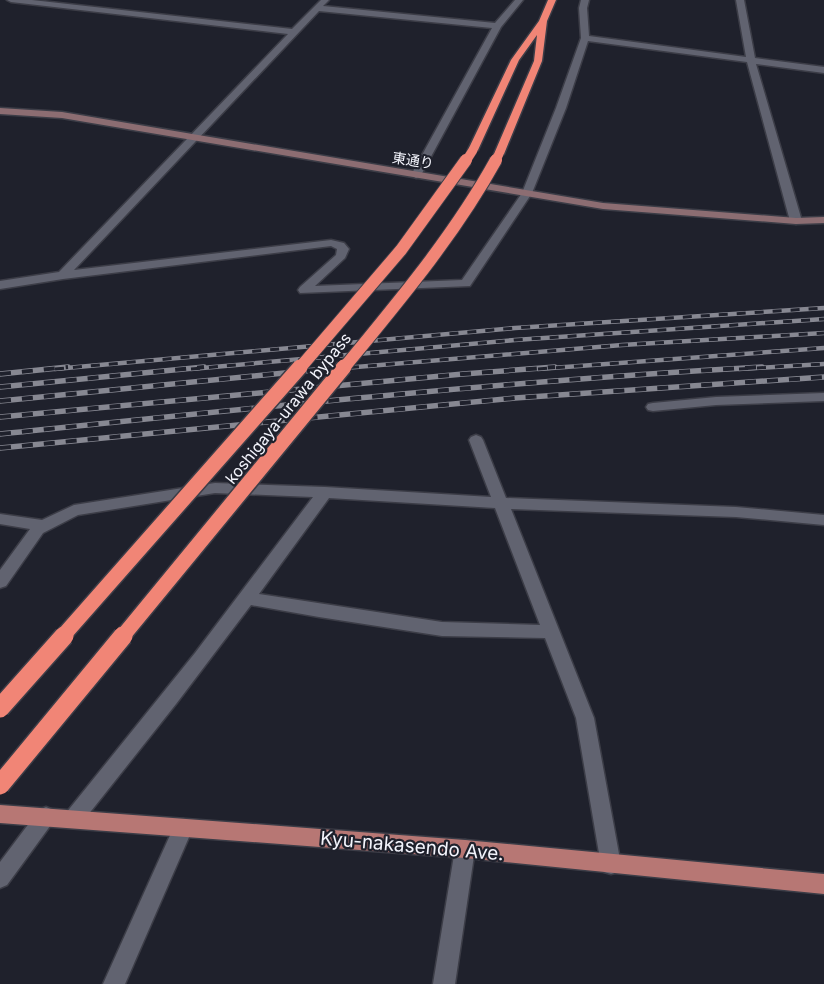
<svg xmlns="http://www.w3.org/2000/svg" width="824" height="984" font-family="Inter,'Noto Sans JP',sans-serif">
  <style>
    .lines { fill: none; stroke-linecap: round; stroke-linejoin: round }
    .lane-casing { stroke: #3c3d47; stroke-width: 3 }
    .street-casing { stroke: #3c3d47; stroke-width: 3 }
    .secondary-casing { stroke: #3c3d47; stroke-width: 3 }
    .primary-casing { stroke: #3c3d47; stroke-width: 3 }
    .highway-casing { stroke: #3c3d47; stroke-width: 3 }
    .lane { fill: #616370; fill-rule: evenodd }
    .street { fill: #616370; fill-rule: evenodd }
    .secondary { fill: #8c6d72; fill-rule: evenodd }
    .primary { fill: #b77774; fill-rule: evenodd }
    .highway { fill: #f18576; fill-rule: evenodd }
    .rail-far1-casing { stroke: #878892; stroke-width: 4.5 }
    .rail-casing { stroke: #878892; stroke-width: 5.5 }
    .rail-far1 { stroke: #1f212c; stroke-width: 3; stroke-dasharray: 9; stroke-linecap: butt }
    .rail { stroke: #1f212c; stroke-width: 4; stroke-dasharray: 11; stroke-linecap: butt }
    .highway-bridge-far3-casing { stroke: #3c3d47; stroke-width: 10; stroke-linecap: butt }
    .highway-bridge-far2-casing { stroke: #3c3d47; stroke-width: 14; stroke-linecap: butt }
    .highway-bridge-far1-casing { stroke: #3c3d47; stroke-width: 18; stroke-linecap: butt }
    .highway-bridge-casing { stroke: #3c3d47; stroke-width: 22; stroke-linecap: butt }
    .highway-bridge-far3 { stroke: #f18576; stroke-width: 9 }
    .highway-bridge-far2 { stroke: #f18576; stroke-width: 12 }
    .highway-bridge-far1 { stroke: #f18576; stroke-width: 15 }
    .highway-bridge { stroke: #f18576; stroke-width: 19 }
    .labels { text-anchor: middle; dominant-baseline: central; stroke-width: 4.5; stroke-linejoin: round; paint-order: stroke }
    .far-street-label { font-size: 14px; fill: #f3f4fc; stroke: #1f212c }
    .street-label { font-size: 16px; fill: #f3f4fc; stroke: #1f212c }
    .near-street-label { font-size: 19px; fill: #f3f4fc; stroke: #1f212c }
  </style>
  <rect width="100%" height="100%" fill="#1f212c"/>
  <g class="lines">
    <defs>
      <polygon id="lane" points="465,840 472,842 475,849 455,984 433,984 455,849 458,842"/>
      <g id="street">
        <polygon points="7,0 32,0 292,29 321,0 329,0 323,6 495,23 515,0 523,0 501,27 420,177 416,178 411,175 492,28 319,11 74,270 331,240 344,243 349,249 345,258 315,286 462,280 522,193 556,108 581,38 579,8 581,0 589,0 587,8 589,36 746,57 736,0 744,0 755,58 824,67 824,73 756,64 802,221 796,224 790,221 747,62 588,41 566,108 532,193 470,286 300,293 298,290 300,287 336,255 337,249 331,246 63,279 0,289 0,281 59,272 288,34 11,2"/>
        <polygon points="824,393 824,401 716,405 653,411 648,410 646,407 648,404 653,403 716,397"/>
        <path d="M476,435L481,437L483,440L506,498L736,507L824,515V525L736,517L511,509L594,718L621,865L618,872L611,874L604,872L601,865L576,718L545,638L442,636L319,617L251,605L176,704L80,825L73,828L66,825L63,819L66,813L195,653L313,497L215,493L78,515L43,533L6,586L0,588V570L30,529L0,524V514L42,520L74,505L215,483L325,487L491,497L469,440L471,437ZM329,498L495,508L540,625L442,622L259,594Z"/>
        <polygon points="46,807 53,810 56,816 53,822 7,885 0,888 0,862 39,810"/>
        <polygon points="183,819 190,822 193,828 125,984 103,984 176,822"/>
      </g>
      <polygon id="secondary" points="0,108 62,112 603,203 796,218 824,217 824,223 796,224 603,209 62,118 0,114"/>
      <polygon id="primary" points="0,805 465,840 824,874 824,894 465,858 0,823"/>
      <polygon id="highway" points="548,0 556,0 547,21 542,61 504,154 499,157 494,154 534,61 537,35 519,60 478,150 473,153 469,152 468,150 511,60 539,21"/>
    </defs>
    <use href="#lane" class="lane-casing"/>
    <use href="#street" class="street-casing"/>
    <use href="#secondary" class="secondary-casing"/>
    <use href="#primary" class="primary-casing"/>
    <use href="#highway" class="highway-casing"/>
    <use href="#lane" class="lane"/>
    <use href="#street" class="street"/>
    <use href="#secondary" class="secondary"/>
    <use href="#primary" class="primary"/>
    <use href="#highway" class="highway"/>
    <defs>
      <g id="rail-far1">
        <polyline points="55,369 515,328 824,308"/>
        <polyline points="191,369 515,340 824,319"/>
        <polyline points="332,369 622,345 824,333"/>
        <polyline points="538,369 824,348"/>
        <polyline points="739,369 824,364"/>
      </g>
      <g id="rail">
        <polyline points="0,374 68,367"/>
        <polyline points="0,387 204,367"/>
        <polyline points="0,401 345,367"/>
        <polyline points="0,417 463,374 555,367"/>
        <path d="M0,434C253,408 507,381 762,367"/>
        <polyline points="0,448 515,398 824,377"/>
      </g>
    </defs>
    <use href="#rail-far1" class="rail-far1-casing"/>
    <use href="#rail" class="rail-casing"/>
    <use href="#rail-far1" class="rail-far1"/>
    <use href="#rail" class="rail"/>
    <defs>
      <g id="highway-bridge-far3">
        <polyline points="466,161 473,150"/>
        <polyline points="495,161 499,154"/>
      </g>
      <g id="highway-bridge-far2">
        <polyline points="299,369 401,250 466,160"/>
        <path d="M343,369C398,302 454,236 496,160"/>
      </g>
      <g id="highway-bridge-far1">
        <polyline points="62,637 300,367"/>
        <polyline points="122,637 344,367"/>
      </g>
      <g id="highway-bridge">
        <polyline points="0,708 64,636"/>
        <polyline points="0,785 123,636"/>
      </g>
    </defs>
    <use href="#highway-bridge-far3" class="highway-bridge-far3-casing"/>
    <use href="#highway-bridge-far2" class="highway-bridge-far2-casing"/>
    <use href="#highway-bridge-far1" class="highway-bridge-far1-casing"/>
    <use href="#highway-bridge" class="highway-bridge-casing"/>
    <use href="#highway-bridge-far3" class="highway-bridge-far3"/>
    <use href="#highway-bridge-far2" class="highway-bridge-far2"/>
    <use href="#highway-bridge-far1" class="highway-bridge-far1"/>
    <use href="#highway-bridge" class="highway-bridge"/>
  </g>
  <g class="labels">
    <g class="far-street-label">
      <text transform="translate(413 160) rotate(9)">東通り</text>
    </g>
    <g class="street-label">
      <text transform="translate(288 408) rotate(-51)">koshigaya-urawa bypass</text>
    </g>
    <g class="near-street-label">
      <text transform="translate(412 846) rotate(5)">Kyu-nakasendo Ave.</text>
    </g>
  </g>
</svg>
